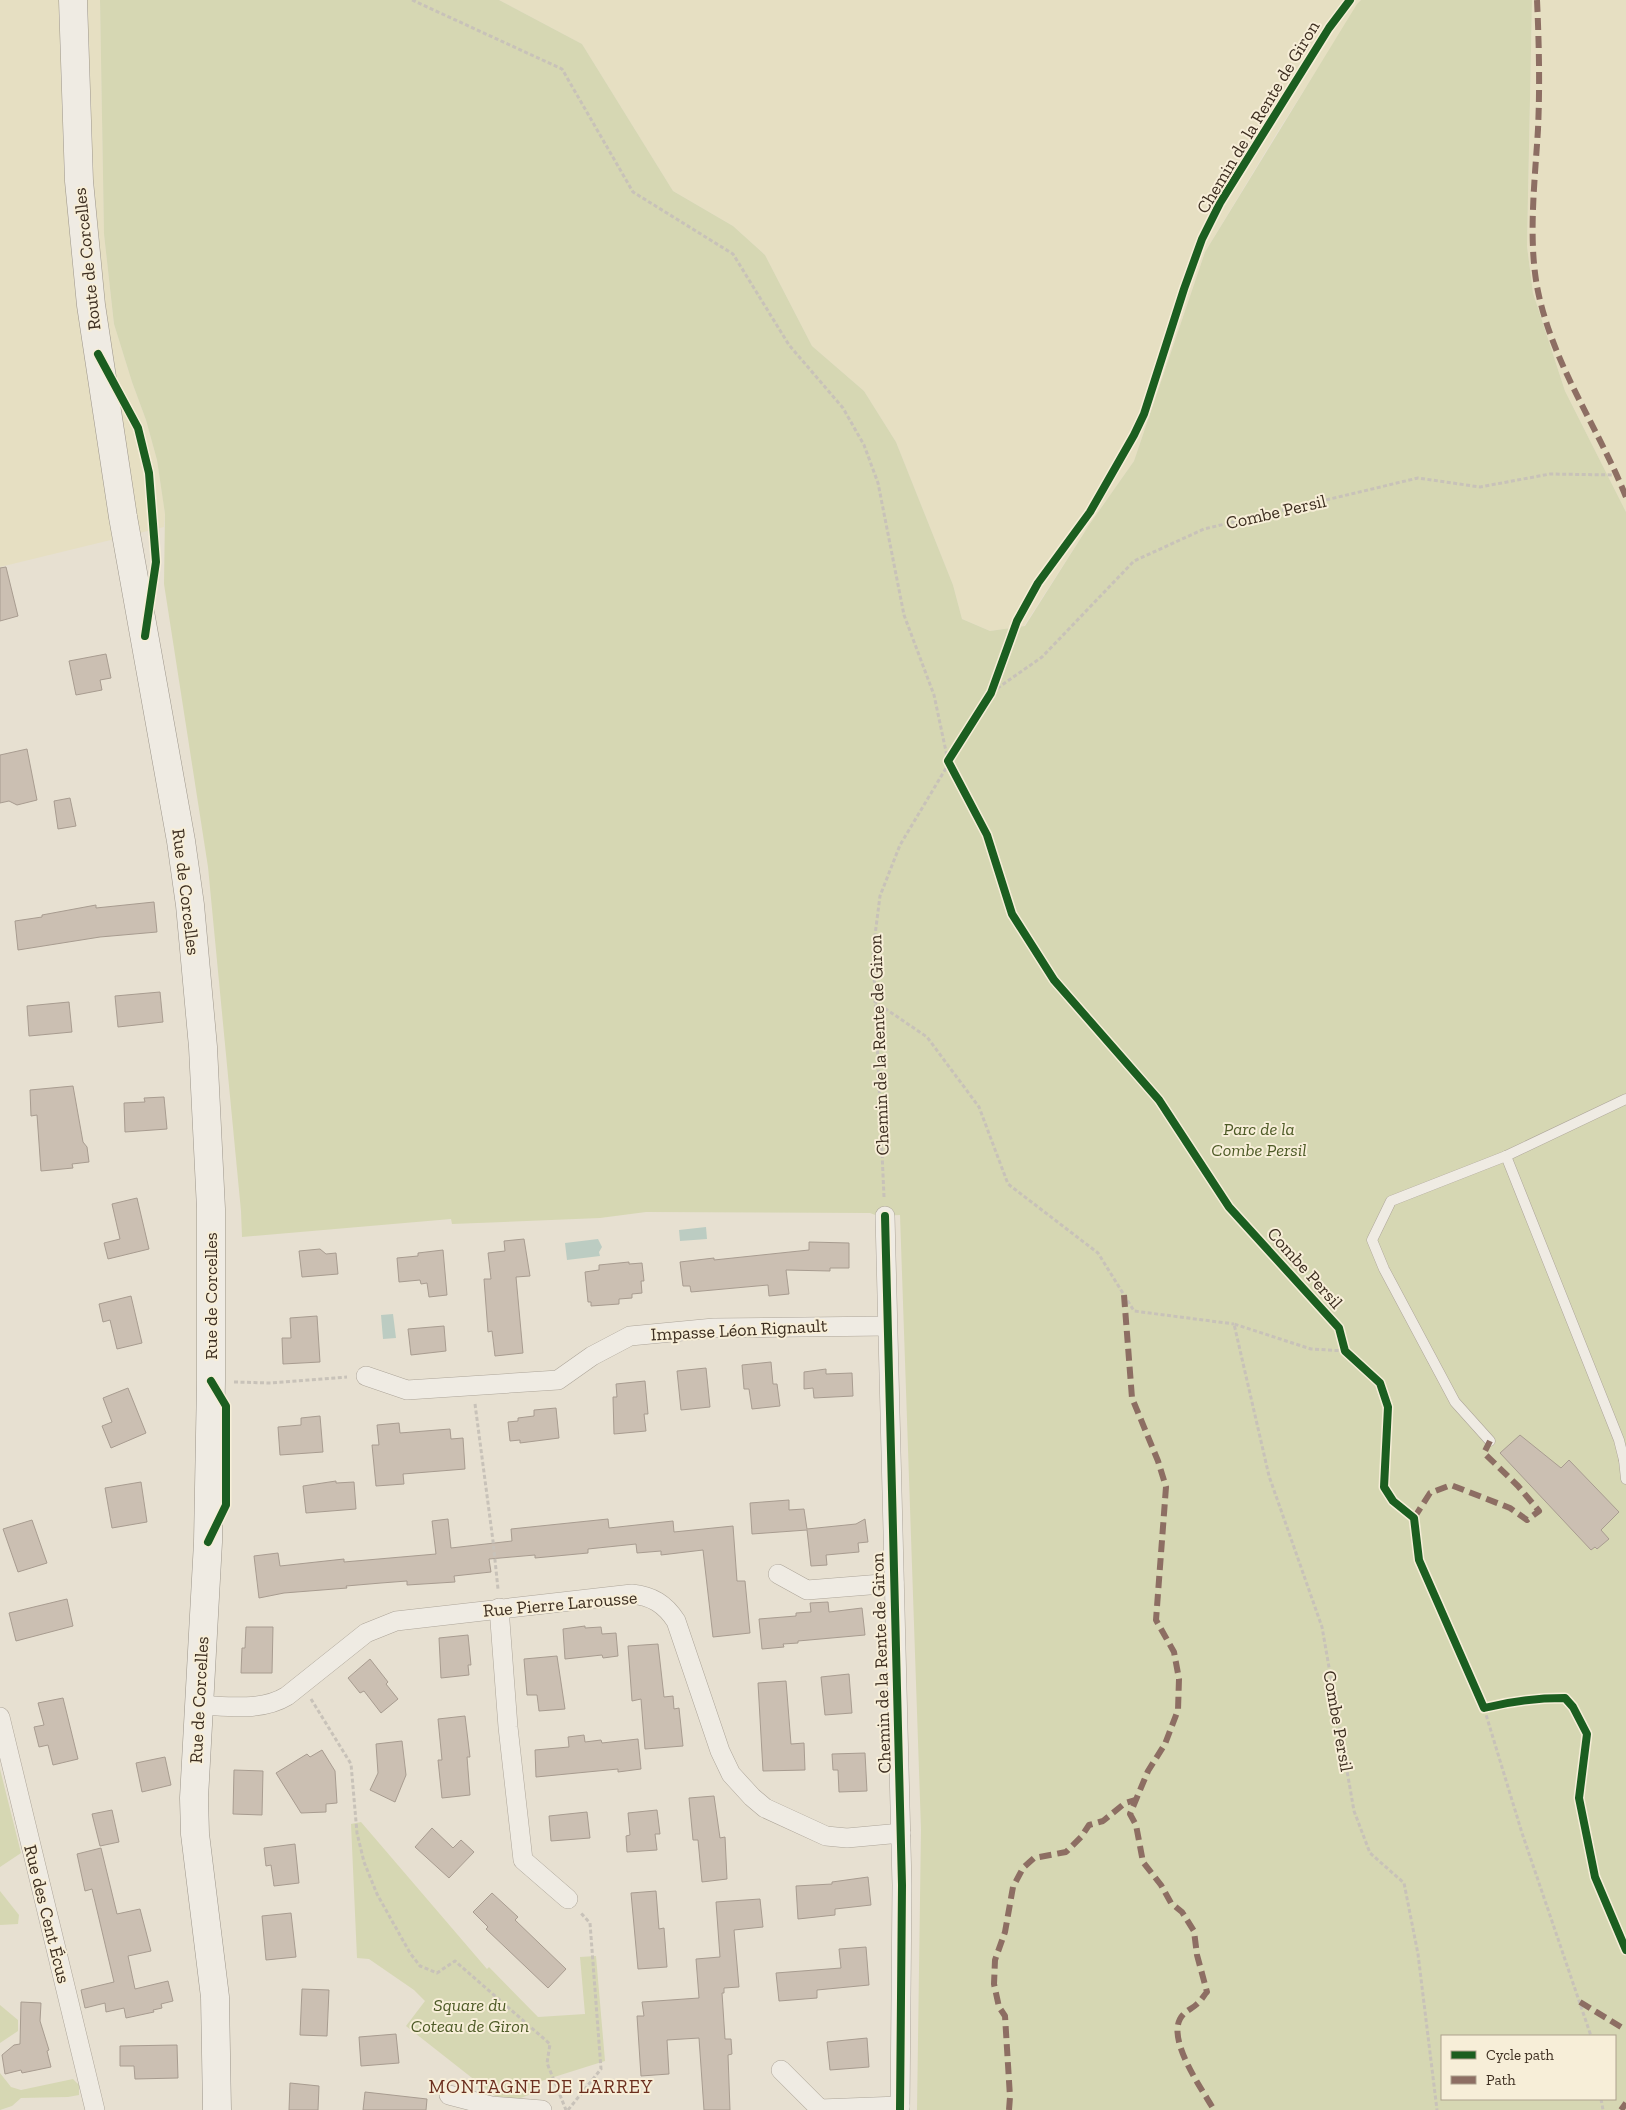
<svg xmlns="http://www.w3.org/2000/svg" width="1626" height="2110" font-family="'Zilla Slab',serif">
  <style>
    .farmland { fill: #e6dfc2 }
    .green { fill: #d6d7b3; fill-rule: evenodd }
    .water { fill: #bcccc2 }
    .building { fill: #cbbfb2; stroke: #a89c90 }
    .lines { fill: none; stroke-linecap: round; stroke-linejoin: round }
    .service-casing { stroke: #ada599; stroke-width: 11 }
    .minor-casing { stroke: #ada599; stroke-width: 20 }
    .secondary-casing { stroke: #9c958a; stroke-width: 29 }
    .path { stroke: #c8c2b9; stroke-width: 3; stroke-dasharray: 4 2.5; stroke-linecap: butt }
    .service { stroke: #efebe3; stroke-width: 10 }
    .minor { stroke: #efebe3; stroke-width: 19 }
    .secondary { stroke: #efebe3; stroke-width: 28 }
    .quiet { stroke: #8d6e63; stroke-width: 6; stroke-dasharray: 12 6; stroke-linecap: butt }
    .cycleway-casing { stroke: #f7eed8; stroke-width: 11 }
    .cycleway { stroke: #1b5e20; stroke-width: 8 }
    .labels { text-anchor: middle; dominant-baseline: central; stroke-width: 4; stroke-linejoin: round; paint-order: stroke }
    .street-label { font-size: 18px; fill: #3d2e20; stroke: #f7eed8 }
    .park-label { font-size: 18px; font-style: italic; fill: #4d5a26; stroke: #f7eed8 }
    .neighbourhood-label { font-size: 19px; letter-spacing: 1px; fill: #6b2e1e; stroke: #f7eed8 }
  </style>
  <rect width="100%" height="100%" fill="#e7e0d1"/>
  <g class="farmland">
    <polygon points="0,0 100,0 104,234 114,324 132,382 146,420 157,460 165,514 164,527 0,567"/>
    <polygon points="499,0 1361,0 1275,136 1205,252 1134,461 1089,525 1024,626 990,631 962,619 953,585 896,442 864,391 812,346 765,255 733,226 673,191 582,44"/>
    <polygon points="1532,0 1626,0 1626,512 1565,391 1533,293 1527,246"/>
  </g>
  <g class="green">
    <path d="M100,0H499L582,44L673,191L733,226L765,255L812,346L864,391L896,442L953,585L962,619L990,631L1025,626L1089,525L1134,461L1205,252L1357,4L1361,0H1532L1527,246L1533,293L1565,391L1626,512V2110H917L921,1829L900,1215L878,1216L870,1213L646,1212L600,1218L452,1224L451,1219L242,1237L241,1211L208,867L164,584L165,514L157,460L146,420L132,382L114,324L104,234ZM1442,2036H1615V2099H1442Z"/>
    <polygon points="0,1769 21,1853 0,1867"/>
    <polygon points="361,1822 487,1969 489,1967 538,2017 585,2014 580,1957 596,1956 605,2061 535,2083 534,2093 518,2099 495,2096 406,2026 425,2001 414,1990 369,1959 357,1958 351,1824"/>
    <polygon points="0,1891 19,1915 18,1924 0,1925"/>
    <polygon points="0,2005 18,2020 18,2031 0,2043"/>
    <polygon points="0,2073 11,2087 21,2090 73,2079 79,2085 79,2095 68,2097 21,2098 12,2106 0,2110"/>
  </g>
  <g class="water">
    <polygon points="706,1227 707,1239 680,1241 679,1230"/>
    <polygon points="598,1239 602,1247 599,1252 600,1256 567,1260 565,1243"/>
    <polygon points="393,1314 396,1338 383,1339 381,1315"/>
  </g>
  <g class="building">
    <polygon points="6,567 18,616 0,621 0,568"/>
    <polygon points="106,654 111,678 100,680 102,690 76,695 69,661"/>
    <polygon points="27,749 37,800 17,805 9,801 0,803 0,755"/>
    <polygon points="70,798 76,826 58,829 54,801"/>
    <polygon points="154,902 157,932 100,937 18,950 15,921 42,917 42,915 96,905 96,908"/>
    <polygon points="160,992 163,1022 118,1027 115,996"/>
    <polygon points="69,1002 72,1032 29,1036 27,1006"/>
    <polygon points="73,1086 83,1142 87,1147 89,1162 72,1164 73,1168 41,1171 37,1115 31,1116 30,1090"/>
    <polygon points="164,1097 167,1129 125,1132 124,1103 145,1102 144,1098"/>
    <polygon points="137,1198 149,1249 108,1259 104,1243 120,1239 112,1204"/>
    <polygon points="524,1239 530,1276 516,1277 523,1353 495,1356 492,1331 488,1332 484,1279 491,1279 488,1253 505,1251 504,1241"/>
    <polygon points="809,1242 849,1243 849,1268 830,1268 830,1271 786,1270 789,1294 769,1296 768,1285 691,1292 690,1286 683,1286 680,1262 714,1258 714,1260 809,1250"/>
    <polygon points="320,1249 326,1254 336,1253 338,1274 302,1277 299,1251"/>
    <polygon points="443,1250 447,1295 429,1297 427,1283 421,1284 420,1280 399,1282 397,1258 418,1256 418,1253"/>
    <polygon points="629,1262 629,1264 642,1263 644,1281 641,1281 642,1293 632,1294 632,1298 619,1299 619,1304 591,1306 591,1302 588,1302 585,1272 599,1270 599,1265"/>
    <polygon points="131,1296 142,1343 117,1349 110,1320 103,1322 99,1304"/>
    <polygon points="317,1316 320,1362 283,1364 282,1338 291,1338 290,1318"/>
    <polygon points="444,1326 446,1351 411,1355 408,1329"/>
    <polygon points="771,1362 773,1384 777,1384 780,1406 752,1409 749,1389 744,1389 742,1365"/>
    <polygon points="706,1368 710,1407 681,1410 677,1371"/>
    <polygon points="826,1369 826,1374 852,1373 853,1396 814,1398 813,1388 804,1389 804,1372"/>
    <polygon points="645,1381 648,1414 644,1414 646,1431 614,1434 613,1397 617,1397 616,1384"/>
    <polygon points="128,1388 146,1433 111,1448 102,1426 112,1422 103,1398"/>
    <polygon points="556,1408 559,1438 520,1443 520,1440 510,1441 508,1422 518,1421 518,1418 534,1416 534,1410"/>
    <polygon points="320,1416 323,1452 280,1455 278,1427 301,1425 301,1418"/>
    <polygon points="399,1423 400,1433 450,1429 451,1439 463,1438 465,1469 403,1474 404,1484 376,1486 372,1445 379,1445 377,1425"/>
    <polygon points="1520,1435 1561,1468 1569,1460 1619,1512 1601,1530 1609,1539 1597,1549 1595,1547 1591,1550 1500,1453"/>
    <polygon points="336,1481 336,1483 354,1482 356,1509 306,1513 303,1486"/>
    <polygon points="141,1482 147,1522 112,1528 105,1488"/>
    <polygon points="789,1500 789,1510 804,1509 807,1529 856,1524 865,1519 868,1542 858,1543 859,1552 826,1555 827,1565 811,1566 807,1530 752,1534 750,1503"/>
    <polygon points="448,1519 451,1548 512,1541 511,1529 608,1519 609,1528 673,1521 674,1532 733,1526 737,1581 745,1581 750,1633 713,1637 703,1550 661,1555 661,1551 637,1553 636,1544 588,1549 588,1553 535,1558 535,1555 489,1559 491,1572 454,1576 455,1582 407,1585 407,1581 381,1583 346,1586 347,1588 284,1593 259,1598 254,1556 278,1553 280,1566 344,1559 344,1562 436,1554 432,1521"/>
    <polygon points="32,1520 47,1563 18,1572 3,1529"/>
    <polygon points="67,1599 73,1626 16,1641 9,1613"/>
    <polygon points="828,1602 829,1612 862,1608 865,1635 798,1641 798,1643 783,1644 784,1647 762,1649 759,1619 796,1616 796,1613 811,1612 810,1603"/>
    <polygon points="585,1626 585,1628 601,1627 602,1634 616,1633 618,1656 603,1658 602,1655 565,1659 563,1629"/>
    <polygon points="246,1627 273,1627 272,1673 241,1673 242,1648 245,1648"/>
    <polygon points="468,1635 471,1665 468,1665 469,1675 441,1678 439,1638"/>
    <polygon points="658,1644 664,1697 673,1696 674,1709 679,1708 683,1746 645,1749 641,1699 632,1701 628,1646"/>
    <polygon points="557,1656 565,1709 539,1711 537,1695 527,1695 524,1659"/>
    <polygon points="370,1659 388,1682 386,1684 398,1699 381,1713 364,1691 360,1693 348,1678"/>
    <polygon points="849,1674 852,1713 825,1715 821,1677"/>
    <polygon points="786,1681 791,1744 804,1743 805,1770 763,1771 758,1683"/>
    <polygon points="63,1698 78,1759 53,1765 48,1745 39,1747 34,1727 44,1725 38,1703"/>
    <polygon points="465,1716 470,1757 467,1757 470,1795 442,1798 438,1760 442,1760 438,1719"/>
    <polygon points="584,1735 585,1742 601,1740 602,1743 638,1739 641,1769 618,1772 618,1769 536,1777 535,1750 569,1747 568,1737"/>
    <polygon points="402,1741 406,1775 395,1802 370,1790 378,1773 376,1744"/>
    <polygon points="322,1750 335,1771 337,1803 326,1804 326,1812 301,1813 276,1773 307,1754 310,1757"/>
    <polygon points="865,1753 867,1791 839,1792 838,1770 833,1770 832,1754"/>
    <polygon points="165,1757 171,1785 142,1792 136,1763"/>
    <polygon points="234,1770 263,1771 262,1815 233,1814"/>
    <polygon points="714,1796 720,1838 725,1837 727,1879 702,1882 698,1840 693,1840 689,1798"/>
    <polygon points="112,1810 119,1842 100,1846 92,1814"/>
    <polygon points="657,1810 660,1834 655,1834 657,1850 627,1852 626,1836 630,1835 628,1813"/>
    <polygon points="587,1812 590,1838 551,1841 549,1816"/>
    <polygon points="432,1828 453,1848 461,1840 474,1852 449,1878 415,1847"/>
    <polygon points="295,1844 299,1883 274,1886 271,1865 266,1866 264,1848"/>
    <polygon points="101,1848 117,1914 140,1909 151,1951 128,1956 135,1989 168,1981 173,2001 161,2004 162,2008 153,2010 154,2012 126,2018 124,2008 106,2012 105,2003 85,2008 81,1990 114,1982 92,1889 85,1891 77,1854"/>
    <polygon points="868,1877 871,1905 835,1909 835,1915 798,1919 796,1886 832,1884 832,1882"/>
    <polygon points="656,1891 659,1929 664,1928 667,1967 638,1969 631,1893"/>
    <polygon points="492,1893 518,1917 515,1920 566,1969 548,1988 486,1929 488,1927 473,1912"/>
    <polygon points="760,1899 763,1927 734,1930 739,1987 724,1988 724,1993 722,1993 725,2039 731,2039 732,2054 728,2055 730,2110 704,2110 699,2038 667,2040 669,2074 641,2076 637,2016 644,2016 642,2002 699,1998 696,1959 720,1957 716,1902"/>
    <polygon points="291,1913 296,1957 266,1960 262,1916"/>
    <polygon points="866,1947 869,1985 817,1990 817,1998 779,2001 776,1973 841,1968 839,1949"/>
    <polygon points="302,1989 329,1990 327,2036 300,2035"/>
    <polygon points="21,2002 41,2003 40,2021 49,2050 47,2051 51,2067 22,2073 21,2070 5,2074 2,2055 14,2045 20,2044"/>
    <polygon points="396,2034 399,2063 361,2066 359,2037"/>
    <polygon points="867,2038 869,2067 830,2070 827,2042"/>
    <polygon points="177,2045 178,2078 135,2079 134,2066 120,2066 120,2046"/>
    <polygon points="290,2083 319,2086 318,2110 289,2110"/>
    <polygon points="365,2092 427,2099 426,2110 363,2110"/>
  </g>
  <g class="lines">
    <defs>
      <g id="service">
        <polyline points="1506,1156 1619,1440 1624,1460"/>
        <polyline points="1490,1441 1455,1402 1384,1269 1372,1240 1391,1201 1506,1156 1626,1099"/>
        <polyline points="1626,1460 1624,1460 1626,1479"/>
      </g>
      <g id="minor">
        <polyline points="885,1216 902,1885 900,2110"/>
        <polyline points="366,1376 407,1390 558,1380 592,1356 630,1336 714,1328 887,1326"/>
        <polyline points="778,1574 807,1590 894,1583"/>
        <polyline points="499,1608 508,1727 523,1860 568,1899"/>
        <path d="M198,1705C227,1706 261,1712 287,1696L366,1633L396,1621L632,1594C652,1596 665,1604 676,1621L720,1751L731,1774L752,1797L765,1808L826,1836L847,1838L901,1833"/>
        <polyline points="0,1717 95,2110"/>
        <polyline points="781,2070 820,2109 900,2106"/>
        <polyline points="449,2095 491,2106 542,2110"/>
      </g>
      <polyline id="secondary" points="73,0 79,181 91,305 123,517 181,841 190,905 203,1047 211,1209 211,1381 208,1542 194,1798 195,1834 215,1997 217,2110"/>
    </defs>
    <use href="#service" class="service-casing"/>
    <use href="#minor" class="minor-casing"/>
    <use href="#secondary" class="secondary-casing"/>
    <g class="path">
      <polyline points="412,0 562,69 633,192 733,254 789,345 843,408 864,445 878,483 904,615 934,695 948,761 987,835 1012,914 1054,980 1159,1100 1229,1207 1339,1328 1345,1351 1380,1383 1388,1407 1384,1487 1393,1501 1414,1518 1419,1560 1484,1708 1522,1833 1591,2036"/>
      <polyline points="992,692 1042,657 1134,561 1204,529 1418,478 1480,487 1550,474 1617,475"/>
      <polyline points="874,1001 927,1037 979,1107 1008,1184 1098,1253 1134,1311 1234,1324"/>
      <polyline points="884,1197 873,951 880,896 900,845 991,693 1017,621 1038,583 1090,512 1134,435 1144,414 1184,289 1202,239 1220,203 1329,28 1350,0"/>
      <polyline points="1345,1351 1311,1349 1234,1324 1269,1476 1322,1627 1354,1811 1370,1853 1404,1883 1418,1954 1437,2110"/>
      <polyline points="234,1382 271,1383 347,1377"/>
      <polyline points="475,1404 493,1541 498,1589"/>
      <polyline points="311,1699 351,1764 357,1833 364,1862 377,1894 410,1953 420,1966 437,1973 455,1961 550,2044 547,2063 566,2110"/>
      <path d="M1484,1708C1511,1701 1537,1698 1565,1698L1573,1707L1587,1734L1579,1798L1595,1877L1626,1950"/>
      <polyline points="1601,2099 1603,2110"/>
      <polyline points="568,2110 601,2069 590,1923 580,1912"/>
    </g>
    <use href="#service" class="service"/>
    <use href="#minor" class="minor"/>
    <use href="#secondary" class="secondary"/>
    <g class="quiet">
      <path d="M1537,0C1539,43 1540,86 1538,129C1535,181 1527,244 1539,296C1556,370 1598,427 1626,497"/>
      <path d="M1124,1295L1132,1398L1158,1461L1166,1487L1156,1620L1174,1652L1179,1679L1178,1710L1165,1744L1148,1771L1130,1814L1136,1825L1143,1862L1161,1885L1171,1903L1182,1912L1194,1931L1197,1955L1207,1992C1204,1995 1201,2001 1197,2004C1192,2009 1184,2011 1180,2019C1168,2042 1202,2089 1214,2110"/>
      <polyline points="1414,1518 1430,1493 1451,1485 1510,1508 1527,1520 1539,1511 1518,1486 1484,1453 1490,1441"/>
      <polyline points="1580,2002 1626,2030"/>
      <polyline points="1009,2110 1010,2097 1005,2016 999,2007 994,1984 995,1960 1005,1932 1013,1887 1023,1868 1034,1858 1066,1852 1081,1837 1089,1825 1103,1821 1125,1803 1135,1800"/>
      <polyline points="1621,2110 1626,2103"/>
    </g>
    <defs>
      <g id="cycleway">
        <path d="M1350,0L1329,28L1220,203L1202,239L1184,289L1144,414L1134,435L1090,512L1038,583L1017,621L991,693L948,761L987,835L1012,914L1054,980L1159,1100L1229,1207L1339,1328L1345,1351L1380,1383L1388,1407L1384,1487L1393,1501L1414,1518L1419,1560L1484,1708C1511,1701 1537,1698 1565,1698L1573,1707L1587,1734L1579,1798L1595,1877L1626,1950"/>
        <polyline points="98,354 138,428 149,473 156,562 145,636"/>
        <polyline points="885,1216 902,1885 900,2110"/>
        <polyline points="208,1542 226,1505 226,1406 211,1381"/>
      </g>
    </defs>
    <use href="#cycleway" class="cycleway-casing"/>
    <use href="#cycleway" class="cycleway"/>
  </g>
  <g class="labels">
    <g class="street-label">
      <text transform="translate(1258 117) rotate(-59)">Chemin de la Rente de Giron</text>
      <text transform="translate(87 259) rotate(-96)">Route de Corcelles</text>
      <text transform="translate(1276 512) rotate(-13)">Combe Persil</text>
      <text transform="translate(186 892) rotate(83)">Rue de Corcelles</text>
      <text transform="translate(879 1045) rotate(-92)">Chemin de la Rente de Giron</text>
      <text transform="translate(1305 1268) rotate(48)">Combe Persil</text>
      <text transform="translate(211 1296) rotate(-90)">Rue de Corcelles</text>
      <text transform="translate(739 1330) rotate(-3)">Impasse Léon Rignault</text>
      <text transform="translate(560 1604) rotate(-5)">Rue Pierre Larousse</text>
      <text transform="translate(881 1663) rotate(-92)">Chemin de la Rente de Giron</text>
      <text transform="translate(199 1700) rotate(-87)">Rue de Corcelles</text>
      <text transform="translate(1338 1721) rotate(80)">Combe Persil</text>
      <text transform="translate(47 1914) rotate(76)">Rue des Cent Écus</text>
    </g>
    <g class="park-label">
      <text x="1259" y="1129">Parc de la<tspan x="1259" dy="21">Combe Persil</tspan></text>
      <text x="470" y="2005">Square du<tspan x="470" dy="21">Coteau de Giron</tspan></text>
    </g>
    <g class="neighbourhood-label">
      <text x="541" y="2086">MONTAGNE DE LARREY</text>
    </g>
  </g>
  <rect x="1441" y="2035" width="175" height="65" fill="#f7eed8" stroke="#ada18e"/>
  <rect x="1451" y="2051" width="25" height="8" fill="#1b5e20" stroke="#ada18e"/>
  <text x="1486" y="2060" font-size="15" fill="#3d2e20">Cycle path</text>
  <rect x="1451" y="2076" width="25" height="8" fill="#8d6e63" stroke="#ada18e"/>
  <text x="1486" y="2085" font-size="15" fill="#3d2e20">Path</text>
</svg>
